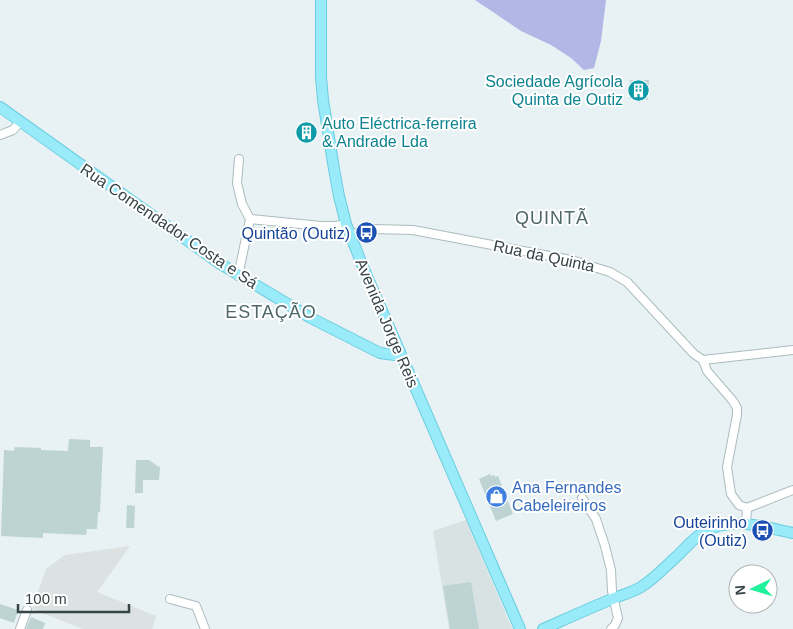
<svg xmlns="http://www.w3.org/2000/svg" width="793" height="629" font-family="Helvetica,sans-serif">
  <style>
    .industrial { fill: #d9e2e2 }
    .green { fill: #b2b8e6 }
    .parking { fill: #dce1e1 }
    .building { fill: #bdd3d4 }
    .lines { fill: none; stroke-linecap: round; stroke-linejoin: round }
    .minor-casing { stroke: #abbcbe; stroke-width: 10 }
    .major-casing { stroke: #6acedf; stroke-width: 12 }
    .minor { stroke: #fff; stroke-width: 8 }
    .major { stroke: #9aebfa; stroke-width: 10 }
    .labels { text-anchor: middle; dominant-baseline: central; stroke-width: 4; stroke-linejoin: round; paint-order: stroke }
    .culture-label { font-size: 16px; fill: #0d838f; stroke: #fff; text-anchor: end }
    .street-label { font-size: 16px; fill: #374546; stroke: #fff }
    .transit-label { font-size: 16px; fill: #164399; stroke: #fff; text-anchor: end }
    .shop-label { font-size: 16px; fill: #366cbe; stroke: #fff; text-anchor: start }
    .neighbourhood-label { font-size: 18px; letter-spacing: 1px; fill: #4e6768; stroke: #fff }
  </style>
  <rect width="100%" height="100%" fill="#e8f1f3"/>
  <polygon class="industrial" points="466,520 512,629 449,629 433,531"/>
  <polygon class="green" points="475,0 606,0 601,41 594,68 584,70 571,58 551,45 521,31"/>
  <polygon class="parking" points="130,546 97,592 156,616 152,629 83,629 32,609 46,569 65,555"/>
  <g class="building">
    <polygon points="630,80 649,80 648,100 629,99"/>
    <polygon points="311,124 313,140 302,141 300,125"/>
    <polygon points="69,439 90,440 90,447 103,447 100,512 98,512 97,529 87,529 86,535 43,533 43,538 1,536 4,450 14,451 15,447 41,448 41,450 68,451"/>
    <polygon points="136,460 149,460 156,465 160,467 159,480 143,480 143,493 135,493"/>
    <polygon points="490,474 491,476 494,475 495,477 498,476 513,514 496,521 479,479"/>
    <polygon points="127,505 135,506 134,528 126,528"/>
    <polygon points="471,582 479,629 450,629 443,586"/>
    <polygon points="0,604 18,610 14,623 0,618"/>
    <polygon points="31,617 45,623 43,629 26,629"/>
  </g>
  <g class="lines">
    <defs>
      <g id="minor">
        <polyline points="0,135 13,130 20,122"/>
        <polyline points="239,159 237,183 242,204 250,219"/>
        <polyline points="350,235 372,229 413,230 571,260 610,272 627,282 694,354 703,360"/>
        <polyline points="238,276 250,219 321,226 336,226 346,224"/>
        <polyline points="703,360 707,371 733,401 737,408 737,415 727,467 731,494 739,505 747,508 746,524"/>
        <polyline points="703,360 793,350"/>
        <polyline points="582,498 596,519 605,546 611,570 612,591 618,618 615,625 611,629"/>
        <polyline points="747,508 793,490"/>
        <polyline points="170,599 196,606 205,629"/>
        <polyline points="20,629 27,610"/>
      </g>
      <g id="major">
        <polyline points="321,0 321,77 323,100 334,169 339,196 346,224 363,267 520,629"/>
        <polyline points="0,107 219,263 311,318 380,353 395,355 400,352"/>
        <path d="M543,629C568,618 592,607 617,597C625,594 633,592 641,587C654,579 665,567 676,557C685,549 693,538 704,532C731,516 764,527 793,533"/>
      </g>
    </defs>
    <use href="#minor" class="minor-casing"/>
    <use href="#major" class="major-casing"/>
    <use href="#minor" class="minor"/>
    <use href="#major" class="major"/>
  </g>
  <defs>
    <symbol id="building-disc" viewBox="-11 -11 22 22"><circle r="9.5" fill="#0f9aa8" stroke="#fff"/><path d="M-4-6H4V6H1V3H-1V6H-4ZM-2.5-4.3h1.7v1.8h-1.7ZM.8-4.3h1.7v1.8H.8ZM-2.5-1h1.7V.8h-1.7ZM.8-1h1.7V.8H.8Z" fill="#fff"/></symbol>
    <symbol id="bus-disc" viewBox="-11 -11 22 22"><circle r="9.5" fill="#1a4fb4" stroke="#fff"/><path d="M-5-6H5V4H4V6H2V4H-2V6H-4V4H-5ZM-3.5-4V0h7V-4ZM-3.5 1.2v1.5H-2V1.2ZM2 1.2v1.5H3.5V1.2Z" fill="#fff"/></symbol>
    <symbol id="shop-disc" viewBox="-11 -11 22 22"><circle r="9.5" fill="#3f7fe0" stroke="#fff"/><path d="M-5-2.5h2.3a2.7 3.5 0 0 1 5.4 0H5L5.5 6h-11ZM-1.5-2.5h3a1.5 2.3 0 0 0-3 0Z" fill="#fff"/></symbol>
  </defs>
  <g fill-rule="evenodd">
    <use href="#building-disc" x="626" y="78" width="25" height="25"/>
    <use href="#building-disc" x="294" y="120" width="25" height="25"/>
    <use href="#bus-disc" x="354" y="220" width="25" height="25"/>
    <use href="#shop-disc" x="484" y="484" width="25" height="25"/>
    <use href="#bus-disc" x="750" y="518" width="25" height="25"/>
  </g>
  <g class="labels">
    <g class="culture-label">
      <text x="623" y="81">Sociedade Agrícola<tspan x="623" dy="18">Quinta de Outiz</tspan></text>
      <text x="322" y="123" text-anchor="start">Auto Eléctrica-ferreira<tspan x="322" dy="18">&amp; Andrade Lda</tspan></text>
    </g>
    <g class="street-label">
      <text transform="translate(169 226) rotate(34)">Rua Comendador Costa e Sá</text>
      <text transform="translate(544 256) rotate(12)">Rua da Quinta</text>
      <text transform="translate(387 323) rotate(67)">Avenida Jorge Reis</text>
    </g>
    <g class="transit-label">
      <text x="350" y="233">Quintão (Outiz)</text>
      <text x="747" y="522">Outeirinho<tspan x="747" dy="18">(Outiz)</tspan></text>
    </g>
    <g class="shop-label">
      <text x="512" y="487">Ana Fernandes<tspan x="512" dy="18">Cabeleireiros</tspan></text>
    </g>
    <g class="neighbourhood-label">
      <text x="552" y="218">QUINTÃ</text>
      <text x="271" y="312">ESTAÇÃO</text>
    </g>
  </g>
  <g transform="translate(753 589) rotate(265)"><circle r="24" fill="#ffffff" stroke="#afb5b5"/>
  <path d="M0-4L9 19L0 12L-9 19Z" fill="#21f09c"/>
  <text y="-8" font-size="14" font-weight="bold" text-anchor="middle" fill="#374546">N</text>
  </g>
  <path d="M18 604v8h111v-8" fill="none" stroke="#374546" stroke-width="2.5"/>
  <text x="25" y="604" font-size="15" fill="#374546" stroke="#ffffff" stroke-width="4" paint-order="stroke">100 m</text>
</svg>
